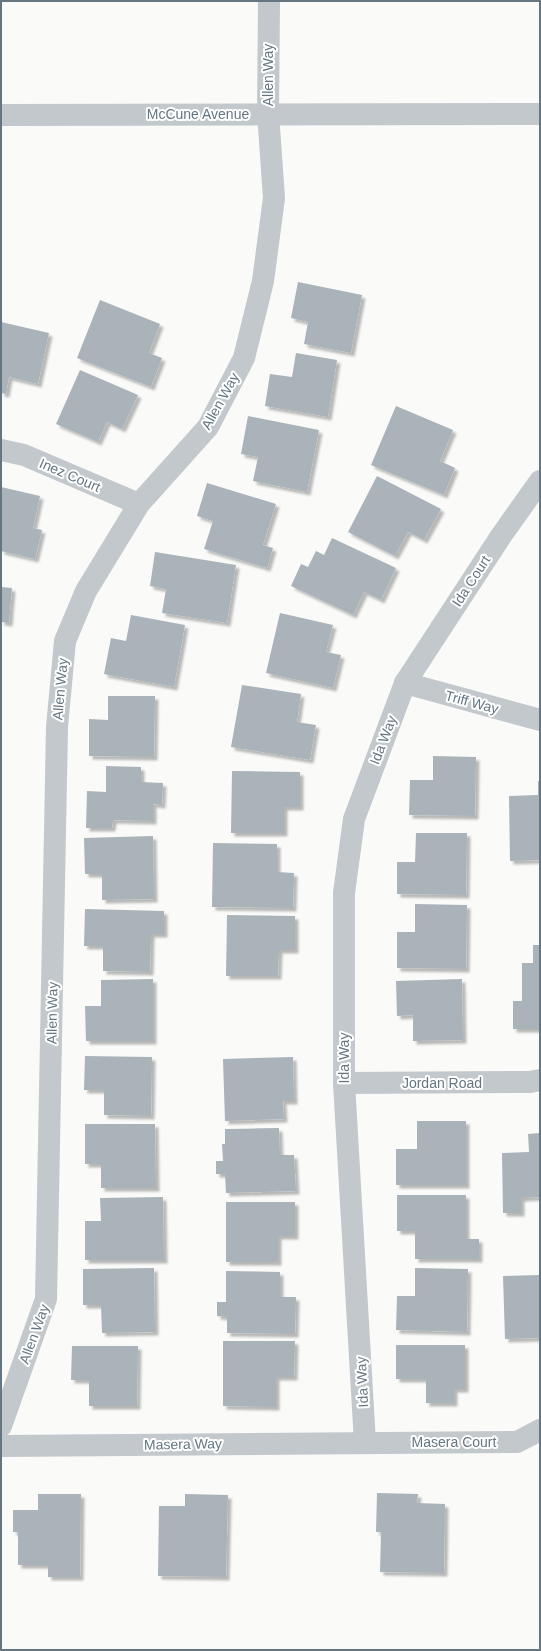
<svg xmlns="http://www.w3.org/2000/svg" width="541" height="1651" font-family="Arial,sans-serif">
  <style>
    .building { fill: #aab3b9; filter: url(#shadow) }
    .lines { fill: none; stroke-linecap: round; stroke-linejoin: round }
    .minor { stroke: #c3c8cc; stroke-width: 22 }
    .labels { text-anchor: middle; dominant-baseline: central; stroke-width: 4; stroke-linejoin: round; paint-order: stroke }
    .street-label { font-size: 14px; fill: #657683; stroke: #fff }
  </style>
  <defs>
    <filter id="shadow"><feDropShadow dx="3.5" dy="3.5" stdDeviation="1" flood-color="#0004"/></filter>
  </defs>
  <rect width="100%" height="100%" fill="#fafaf8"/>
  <g class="building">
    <polygon points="298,282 362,295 351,353 304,344 308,322 291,318"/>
    <polygon points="100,300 160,324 149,353 162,358 151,387 77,358"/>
    <polygon points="1,322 49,333 38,384 9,377 6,394 1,393"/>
    <polygon points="296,353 337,360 328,417 265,406 270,374 292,377"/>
    <polygon points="80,370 138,395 122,429 107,422 98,442 56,424"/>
    <polygon points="396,406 453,430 440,461 455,468 444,495 371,465"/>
    <polygon points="248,416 319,430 307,492 253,481 258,457 241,454"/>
    <polygon points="377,476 441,509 424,540 408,532 395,556 348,532"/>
    <polygon points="207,483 276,504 263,545 273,548 267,568 204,549 213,521 197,516"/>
    <polygon points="1,487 40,496 33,528 42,530 35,559 1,551"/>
    <polygon points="332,538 396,568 381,600 364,592 353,615 291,586 301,564 308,567 316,551 324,555"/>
    <polygon points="155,552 236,565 227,623 162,613 166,589 150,586"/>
    <polygon points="1,587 12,588 9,623 1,622"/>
    <polygon points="280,613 333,625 326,652 341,655 333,688 266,673"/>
    <polygon points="131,615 185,625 174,687 104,674 111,638 126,641"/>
    <polygon points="242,685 301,694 297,722 316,725 310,760 231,747"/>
    <polygon points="108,696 155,696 154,757 89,756 89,719 108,720"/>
    <polygon points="433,756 476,757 475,816 409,815 410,780 433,780"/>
    <polygon points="106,766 141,767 141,782 163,783 162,805 153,804 153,821 113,820 112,828 86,828 87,791 106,792"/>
    <polygon points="232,771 300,772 300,807 284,807 284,833 231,833"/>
    <polygon points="538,781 540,781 540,860 510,861 509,796 538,795"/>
    <polygon points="416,833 467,833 466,895 397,894 397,862 415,862"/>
    <polygon points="153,836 154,899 102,900 102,874 85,874 84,838"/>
    <polygon points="213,843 277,844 277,872 294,873 293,908 212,907"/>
    <polygon points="415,904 467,905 466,969 397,968 397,932 415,932"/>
    <polygon points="85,909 164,911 164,934 151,934 150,972 103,971 103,946 84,946"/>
    <polygon points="227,915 295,916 295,950 279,950 278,976 226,976"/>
    <polygon points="533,945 540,945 540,1029 513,1029 513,1001 522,1001 522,963 533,963"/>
    <polygon points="153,979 153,1041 86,1041 85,1006 101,1006 101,980"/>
    <polygon points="462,979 463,1040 413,1041 413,1015 397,1016 396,981"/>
    <polygon points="85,1056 152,1057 151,1116 104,1115 104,1090 84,1090"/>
    <polygon points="293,1057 294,1101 283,1101 284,1119 225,1121 223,1059"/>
    <polygon points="417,1121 466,1121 466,1185 396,1185 396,1149 417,1149"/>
    <polygon points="85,1124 155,1124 156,1188 101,1188 101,1164 85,1164"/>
    <polygon points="279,1128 280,1155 294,1155 296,1191 226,1193 225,1174 216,1174 216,1161 223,1161 222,1144 225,1144 225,1129"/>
    <polygon points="540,1133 540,1197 521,1198 521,1213 503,1213 502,1153 529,1152 528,1134"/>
    <polygon points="397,1195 466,1195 466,1239 479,1239 479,1259 415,1259 415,1231 397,1231"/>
    <polygon points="163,1197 164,1260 85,1260 85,1221 101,1221 100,1198"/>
    <polygon points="226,1202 295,1202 295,1236 278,1236 278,1262 226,1262"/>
    <polygon points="154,1268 155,1332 102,1333 101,1305 83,1305 83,1269"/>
    <polygon points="415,1268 468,1269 467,1332 396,1330 397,1296 415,1296"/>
    <polygon points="226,1271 280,1272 280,1297 296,1297 295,1334 227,1333 227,1317 217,1316 217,1302 226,1302"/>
    <polygon points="540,1275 539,1338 505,1339 503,1276"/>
    <polygon points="223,1341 295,1341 294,1377 276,1377 276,1407 223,1406"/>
    <polygon points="396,1345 465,1345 465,1389 454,1389 454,1403 426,1403 426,1379 396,1379"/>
    <polygon points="72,1346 138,1346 137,1406 89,1406 89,1380 71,1380"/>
    <polygon points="377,1493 418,1494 417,1503 445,1504 444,1573 380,1572 381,1532 376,1532"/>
    <polygon points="38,1494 81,1494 80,1577 48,1577 48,1565 18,1565 18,1532 13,1532 13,1510 38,1510"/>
    <polygon points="185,1494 228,1495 226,1577 158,1576 159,1506 185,1506"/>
  </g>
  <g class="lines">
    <g class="minor">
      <polyline points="1,115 540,114"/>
      <polyline points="1,450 24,455 139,504"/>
      <polyline points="405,683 540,720"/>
      <polyline points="344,1083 530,1082 540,1080"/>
      <polyline points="1,1426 46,1299 57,727 65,641 86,591 139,504 208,427 244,358 263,281 274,198 268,113 269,1"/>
      <polyline points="365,1443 344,1083 344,893 354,819 405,683 501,536 540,481"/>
      <polyline points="1,1446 517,1442 540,1430"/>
    </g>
  </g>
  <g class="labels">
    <g class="street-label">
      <text transform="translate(268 75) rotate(-90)">Allen Way</text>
      <text x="198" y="114">McCune Avenue</text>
      <text transform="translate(220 401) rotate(-61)">Allen Way</text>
      <text transform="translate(70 475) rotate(23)">Inez Court</text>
      <text transform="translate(471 581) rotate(-57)">Ida Court</text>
      <text transform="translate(60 689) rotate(-85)">Allen Way</text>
      <text transform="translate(472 702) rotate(15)">Triff Way</text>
      <text transform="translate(383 740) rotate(-69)">Ida Way</text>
      <text transform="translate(52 1013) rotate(-89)">Allen Way</text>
      <text transform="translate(344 1058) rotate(-90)">Ida Way</text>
      <text x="442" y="1083">Jordan Road</text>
      <text transform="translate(34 1334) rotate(-70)">Allen Way</text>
      <text transform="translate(362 1382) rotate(-93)">Ida Way</text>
      <text x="454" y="1442">Masera Court</text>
      <text transform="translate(183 1444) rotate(-1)">Masera Way</text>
    </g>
  </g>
  <rect width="541" height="1651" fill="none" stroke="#657683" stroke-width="4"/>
</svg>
